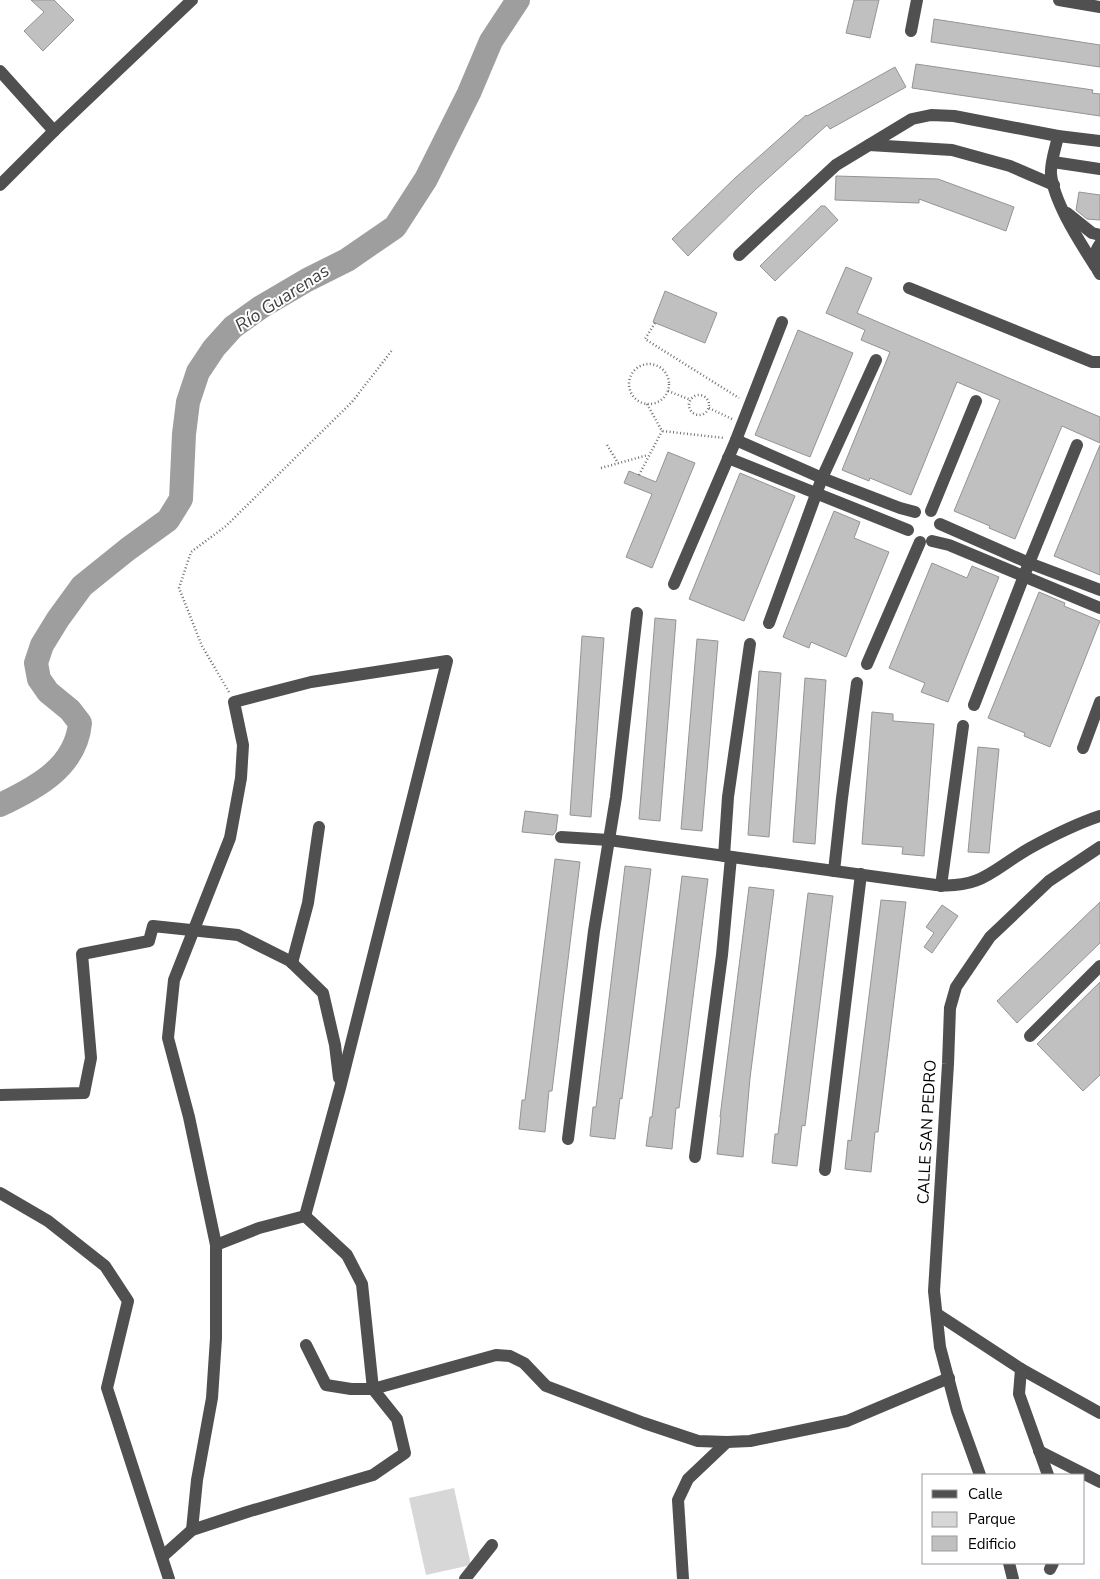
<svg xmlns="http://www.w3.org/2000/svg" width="1100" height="1579" font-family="'Nunito Sans',sans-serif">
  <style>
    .green { fill: #d7d7d7 }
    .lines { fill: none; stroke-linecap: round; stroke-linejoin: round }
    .river { stroke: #9e9e9e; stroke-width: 24 }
    .building { fill: #c0c0c0; stroke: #949494 }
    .path { stroke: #727272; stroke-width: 2.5; stroke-dasharray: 1 2.5; stroke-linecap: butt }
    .minor { stroke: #505050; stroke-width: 12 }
    .labels { text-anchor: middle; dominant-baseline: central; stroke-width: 4; stroke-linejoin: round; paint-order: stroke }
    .street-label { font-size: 16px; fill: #000; stroke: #fff }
    .water-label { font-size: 18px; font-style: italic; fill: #3f3f3f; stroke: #fff }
  </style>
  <rect width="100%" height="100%" fill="#fff"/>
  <polygon class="green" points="454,1488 471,1565 426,1575 409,1498"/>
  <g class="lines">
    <path class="river" d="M0,805C36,788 76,767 80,723L70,710L48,692L39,679L36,663L42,645L58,619L82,586L128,549L168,520L181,499L184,434L188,402L198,372L214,348L233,327L261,307L307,280L347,260L395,227L426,179L469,93L491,41L518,0"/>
  </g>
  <g class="building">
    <polygon points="31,0 54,0 74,20 43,51 24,31 44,12"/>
    <polygon points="854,0 879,0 870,38 846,33"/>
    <polygon points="934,19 1100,45 1100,67 931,42"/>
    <polygon points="916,64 1093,90 1092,93 1100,94 1100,116 912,88"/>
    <polygon points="895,67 906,87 830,129 827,125 755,190 688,256 672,239 735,178 806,115 807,116"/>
    <polygon points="836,176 938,179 1014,207 1006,231 919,199 919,203 835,200"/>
    <polygon points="1079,192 1100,195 1100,220 1087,219 1076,210"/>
    <polygon points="821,206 825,206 838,220 775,281 760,266"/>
    <polygon points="846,267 872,278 857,313 1100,417 1100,443 1062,426 1015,539 989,528 990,526 954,511 1000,400 957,382 911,495 870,478 869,481 842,470 890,352 861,340 865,330 826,313"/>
    <polygon points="665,291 717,313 705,343 653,322"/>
    <polygon points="798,330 853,353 810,457 755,435"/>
    <polygon points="1100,445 1100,575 1054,556"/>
    <polygon points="668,452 695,463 652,568 626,557 652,494 624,483 629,471 656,482"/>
    <polygon points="740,473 795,496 744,621 689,599"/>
    <polygon points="834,511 860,522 854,538 889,552 846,657 811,642 809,648 783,637"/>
    <polygon points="932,563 967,578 972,566 999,577 948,702 921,692 925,683 889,668"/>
    <polygon points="1039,592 1065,603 1064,606 1100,621 1050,747 1024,736 1025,733 988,718"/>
    <polygon points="655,618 676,620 660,821 639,819"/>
    <polygon points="582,636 604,638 591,817 570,815"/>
    <polygon points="697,639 718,641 702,831 681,829"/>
    <polygon points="759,671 781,673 769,837 748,835"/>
    <polygon points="805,678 826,680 815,844 793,842"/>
    <polygon points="872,712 893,714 893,721 934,724 924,856 902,854 903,847 862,844"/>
    <polygon points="978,747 999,749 989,853 968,852"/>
    <polygon points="525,811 558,815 556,831 553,835 522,832"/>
    <polygon points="555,859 580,862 552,1091 549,1091 545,1132 519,1129 522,1100 525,1100"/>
    <polygon points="625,866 651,869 622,1099 620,1098 615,1139 590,1136 593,1107 596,1107"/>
    <polygon points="682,876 708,879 679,1108 676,1108 672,1149 646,1146 650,1117 652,1117"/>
    <polygon points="749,887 774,890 750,1078 743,1157 717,1154 721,1117 720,1117"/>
    <polygon points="808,893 833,896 805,1126 802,1125 797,1166 772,1163 775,1134 778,1134"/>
    <polygon points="881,900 906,902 878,1132 875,1132 871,1172 845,1169 848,1140 851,1141"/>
    <polygon points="1100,902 1100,943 1017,1023 997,1001"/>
    <polygon points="942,905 958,916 932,953 924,947 934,933 926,927"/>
    <polygon points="1100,982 1100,1075 1083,1091 1037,1044"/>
  </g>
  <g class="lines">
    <g class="path">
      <polyline points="655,323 645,339 739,398"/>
      <circle cx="649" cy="384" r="20"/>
      <polyline points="668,391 691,400"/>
      <circle cx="699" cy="405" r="10"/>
      <polyline points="647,404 662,431 724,438"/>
      <polyline points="709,408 732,419"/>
      <polyline points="607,445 618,463"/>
      <polyline points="601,468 648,455"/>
      <polyline points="639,475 662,431"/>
      <polyline points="229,692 202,646 179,588 191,552 226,526 352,402 393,349"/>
    </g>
    <g class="minor">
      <polyline points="1059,0 1100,7"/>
      <polyline points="911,31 917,0"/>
      <polyline points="0,71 54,131"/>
      <path d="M1058,136C1056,147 1050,163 1051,174C1054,203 1080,242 1095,266"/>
      <polyline points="869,145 952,150 1010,166 1054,185"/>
      <polyline points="1053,162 1100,169"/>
      <polyline points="0,185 54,131 192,0"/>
      <polyline points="1067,213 1092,233 1100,235"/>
      <path d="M1100,244C1093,254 1093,264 1100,274"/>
      <polyline points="739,255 836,165 912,119 931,115 954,116 1058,136 1100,141"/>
      <polyline points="909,288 1092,362 1100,362"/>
      <polyline points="736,440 822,478 900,508 915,512"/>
      <polyline points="728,458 908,530"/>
      <polyline points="931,511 976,401"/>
      <polyline points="940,524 1029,563 1100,590"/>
      <polyline points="932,541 949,545 1100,608"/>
      <polyline points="674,584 736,440 782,322"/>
      <polyline points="769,623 822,478 876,360"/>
      <polyline points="867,664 920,542"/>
      <polyline points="974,705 1029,563 1077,445"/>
      <polyline points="1083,748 1100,702"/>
      <path d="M561,837L609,840L936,885C982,889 993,869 1030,848C1052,836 1076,824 1100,816"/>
      <polyline points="724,856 728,797 750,644"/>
      <polyline points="834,871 842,798 857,683"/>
      <polyline points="941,886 963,726"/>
      <polyline points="292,963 308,903 319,827"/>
      <polyline points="1030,1036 1100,966"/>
      <polyline points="0,1095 84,1093 91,1058 82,954 149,941 153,926 238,935 290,961 323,993 335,1045 339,1078"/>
      <polyline points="568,1139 594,931 616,797 637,613"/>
      <polyline points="695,1157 722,955 731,857"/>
      <polyline points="825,1170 861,874"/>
      <polyline points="0,1193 48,1221 105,1266 128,1301 107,1388 169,1579"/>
      <polyline points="216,1245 259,1228 305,1216"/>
      <polyline points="937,1314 1021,1369 1100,1413"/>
      <polyline points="306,1345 326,1385 351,1389 373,1389 496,1355 510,1356 524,1363 546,1386 644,1423 698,1441 727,1442 750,1441 847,1421 949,1378"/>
      <polyline points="1021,1369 1019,1394 1048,1475"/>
      <polyline points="1039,1451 1100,1482"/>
      <polyline points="980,1475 957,1411 940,1347 934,1291 948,1064 950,1008 956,987 990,937 1049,881 1100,847"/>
      <polyline points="192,1530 197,1480 212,1398 216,1338 216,1245 189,1117 168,1038 174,980 230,838 241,778 243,745 234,702 311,682 447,661 340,1088 305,1216"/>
      <polyline points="163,1556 192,1530 247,1512 373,1475 405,1453 397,1419 373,1389 362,1284 347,1255 305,1216"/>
      <polyline points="1009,1563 1013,1579"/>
      <polyline points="1050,1569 1053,1563"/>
      <polyline points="465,1579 492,1545"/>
      <polyline points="683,1579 678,1500 688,1479 727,1442"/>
    </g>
  </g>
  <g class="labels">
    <g class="street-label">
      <text transform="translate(927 1132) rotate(-87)">CALLE SAN PEDRO</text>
    </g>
    <g class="water-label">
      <text transform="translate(282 298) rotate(-33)">Río Guarenas</text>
    </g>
  </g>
  <rect x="922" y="1474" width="162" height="90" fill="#ffffff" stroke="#999999"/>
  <rect x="932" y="1490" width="25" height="8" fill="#505050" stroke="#999999"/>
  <text x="968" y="1499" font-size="15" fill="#000000">Calle</text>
  <rect x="932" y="1512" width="25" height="15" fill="#d7d7d7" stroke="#999999"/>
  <text x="968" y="1524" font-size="15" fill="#000000">Parque</text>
  <rect x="932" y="1536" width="25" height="15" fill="#c0c0c0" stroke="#999999"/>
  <text x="968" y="1549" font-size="15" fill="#000000">Edificio</text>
</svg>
